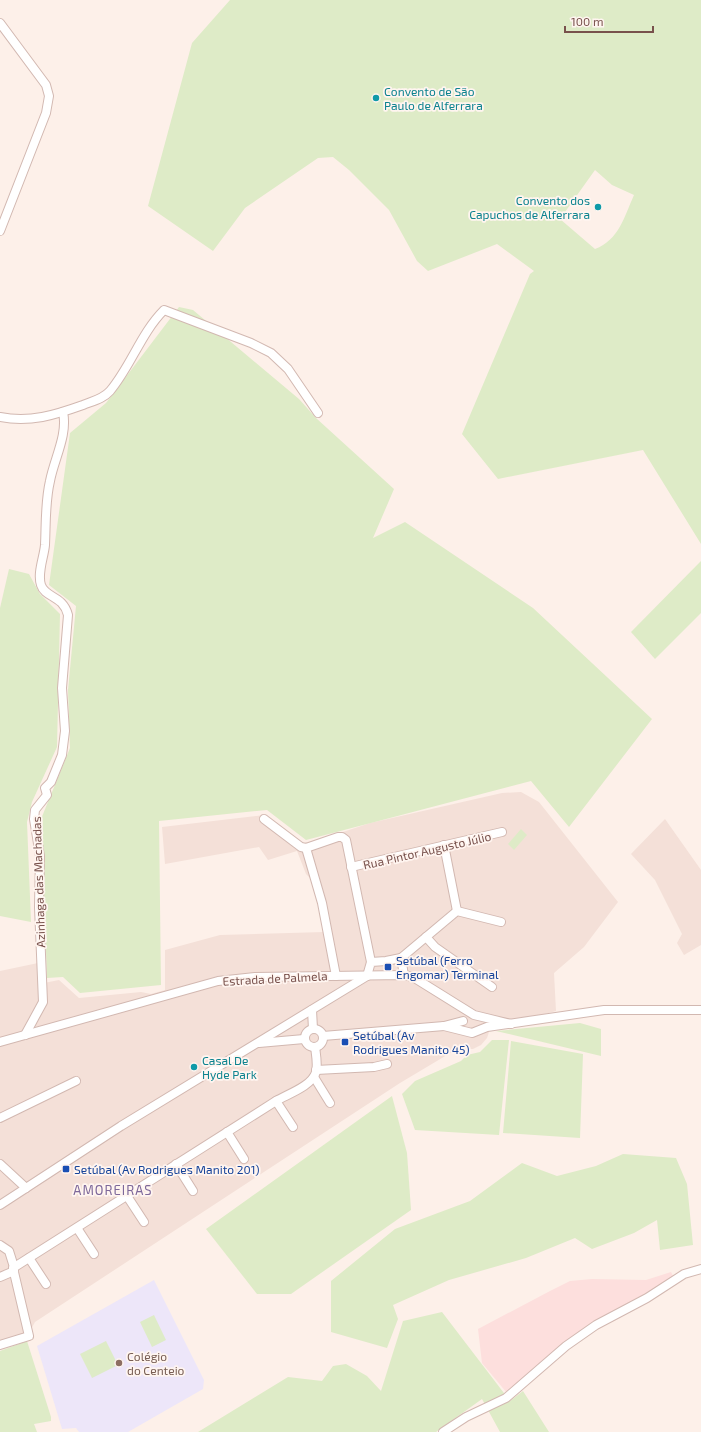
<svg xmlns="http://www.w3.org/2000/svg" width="701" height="1432" font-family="'Exo 2',sans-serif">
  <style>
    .residential { fill: #f4e0d8 }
    .commercial { fill: #fddfdd }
    .education { fill: #ede6f9 }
    .green { fill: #deebc7; fill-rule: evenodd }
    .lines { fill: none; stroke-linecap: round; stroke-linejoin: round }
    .minor-casing { stroke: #d2b8b1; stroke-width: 10 }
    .minor { stroke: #fff; stroke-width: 8 }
    .culture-dot { fill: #0f9aa8; stroke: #fff5f0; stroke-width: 1.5 }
    .transit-dot { fill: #1a4fb4; stroke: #fff5f0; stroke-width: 1.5 }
    .education-dot { fill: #8d6e63; stroke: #fff5f0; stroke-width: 1.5 }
    .labels { text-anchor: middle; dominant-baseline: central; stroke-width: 3.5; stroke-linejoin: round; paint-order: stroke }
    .culture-label { font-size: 12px; fill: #0d838f; stroke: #fff5f0; text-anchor: start }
    .street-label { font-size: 12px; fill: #78514c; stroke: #fff5f0 }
    .transit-label { font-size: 12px; fill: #164399; stroke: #fff5f0; text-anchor: start }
    .education-label { font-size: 12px; fill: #785e54; stroke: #fff5f0; text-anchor: start }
    .neighbourhood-label { font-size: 13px; letter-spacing: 1px; fill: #7e689a; stroke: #fff5f0 }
  </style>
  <rect width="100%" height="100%" fill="#fdf0e9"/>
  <g class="residential">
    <polygon points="521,792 539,802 618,902 584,947 554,973 556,1011 490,1029 487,1038 481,1045 473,1049 457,1049 400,1083 35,1322 25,1340 0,1349 0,971 38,963 44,983 59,980 79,998 141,992 151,994 165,990 165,950 220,935 324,932 313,881 306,874 297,851 268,860 259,847 165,864 162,827 265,815 292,839 307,844 370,823 502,793"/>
    <polygon points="665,819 701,870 701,945 684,955 677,943 682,934 655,880 631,854"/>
  </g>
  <polygon class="commercial" points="671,1272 674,1278 634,1303 507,1393 482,1363 478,1329 550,1291 570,1281 592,1279 646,1280"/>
  <polygon class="education" points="154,1280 204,1380 203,1389 128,1432 79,1432 76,1428 62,1429 37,1346"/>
  <g class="green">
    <path d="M230,0H701V544L643,450L498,479L462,434L530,274L534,271L497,244L428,271L417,261L389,210L349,170L333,157L318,158L245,208L213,251L148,206L192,43ZM595,170L612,185L634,195C624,217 619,240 595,249L560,219Z"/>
    <polygon points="179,307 193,310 299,399 316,418 394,489 373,538 405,522 533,608 652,719 569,827 531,781 306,840 267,810 159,821 161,985 80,993 63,977 47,978 41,819 70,748 68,690 76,606 49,585 70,433 106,403"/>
    <polygon points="701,561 701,613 655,659 631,632"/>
    <polygon points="9,569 29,574 40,594 60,614 57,747 32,802 27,822 31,922 0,916 0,608"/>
    <polygon points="521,829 527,835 514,850 508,844"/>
    <polygon points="580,1023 601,1029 601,1056 496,1031"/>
    <polygon points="492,1040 509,1040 499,1135 415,1130 402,1094 415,1081 461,1061 467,1055 480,1052"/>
    <polygon points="511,1041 583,1054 580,1138 503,1133"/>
    <polygon points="392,1096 407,1153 411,1210 291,1294 257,1294 206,1229"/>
    <polygon points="623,1154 676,1158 687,1184 693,1245 660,1250 657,1220 634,1233 592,1249 575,1238 526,1258 449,1280 393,1305 398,1319 387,1348 331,1332 331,1281 395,1229 470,1201 522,1163 557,1176 596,1166"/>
    <polygon points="442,1312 510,1401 523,1391 549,1432 500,1432 482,1399 436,1432 198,1432 288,1377 322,1381 333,1366 346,1364 367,1376 381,1391 403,1321"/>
    <polygon points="154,1315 166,1340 152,1347 140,1322"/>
    <polygon points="27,1341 51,1417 51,1421 34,1424 37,1432 0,1432 0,1351"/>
    <polygon points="106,1341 118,1365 92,1378 80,1354"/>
  </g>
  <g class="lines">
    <defs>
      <g id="minor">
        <polyline points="0,23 46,85 49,96 46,113 0,231"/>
        <path d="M0,417C30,423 55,415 83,405C93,401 103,399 110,391C131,366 141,333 164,310L251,343L271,353L288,369L318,413"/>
        <polyline points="264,819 301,847 306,848 338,837 342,837 346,840 371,962"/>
        <polyline points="444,845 457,911"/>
        <polyline points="306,848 322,903 336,976"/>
        <polyline points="351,867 502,832"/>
        <polyline points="426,937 435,947 492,987"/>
        <polyline points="401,958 457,911 501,922"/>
        <polyline points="367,976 371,962 386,961 401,958 404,975"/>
        <polyline points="312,1010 313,1029"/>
        <polyline points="444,1026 472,1033 487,1027 604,1010 701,1010"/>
        <circle cx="314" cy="1038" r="9"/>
        <path d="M25,1035L43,1002L39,907L40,856L34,819L35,810L47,795L45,788L51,782L62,755L65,731L62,688L68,615C63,595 45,598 41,585C37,573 44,557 45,545C46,524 45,502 50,481C54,459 68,435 63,412"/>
        <polyline points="323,1036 444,1026 463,1021"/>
        <polyline points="0,1042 218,981 255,977 404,975 413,977 474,1015 511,1024"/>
        <polyline points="259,1043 304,1039"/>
        <polyline points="316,1070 374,1067 387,1064"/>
        <polyline points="314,1077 330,1103"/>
        <polyline points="276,1101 293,1127"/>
        <polyline points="0,1118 76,1081"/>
        <polyline points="227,1132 244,1159"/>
        <polyline points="0,1164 26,1188"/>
        <polyline points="176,1164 193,1191"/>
        <polyline points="127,1196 144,1222"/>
        <polyline points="0,1205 121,1126 367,976"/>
        <polyline points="77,1228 94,1254"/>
        <polyline points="0,1245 9,1251 14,1267"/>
        <polyline points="29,1258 46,1284"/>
        <polyline points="0,1277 14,1271"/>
        <path d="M0,1345L29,1336L13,1268L276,1101C288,1094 312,1086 316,1072C318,1064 316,1055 315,1047"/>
        <polyline points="443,1432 466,1417 506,1398 566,1346 596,1325 647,1298 684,1274 701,1269"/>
      </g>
    </defs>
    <use href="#minor" class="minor-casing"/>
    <use href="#minor" class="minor"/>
  </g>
  <g class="culture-dot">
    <circle cx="376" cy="98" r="4"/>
    <circle cx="598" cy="207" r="4"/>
    <circle cx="194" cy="1067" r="4"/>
  </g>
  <g class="transit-dot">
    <rect x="384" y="963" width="8" height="8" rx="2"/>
    <rect x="341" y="1038" width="8" height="8" rx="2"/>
    <rect x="62" y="1165" width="8" height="8" rx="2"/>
  </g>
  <circle class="education-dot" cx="119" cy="1363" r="4"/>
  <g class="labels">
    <g class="culture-label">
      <text x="384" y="91">Convento de São<tspan x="384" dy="14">Paulo de Alferrara</tspan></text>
      <text x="590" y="200" text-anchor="end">Convento dos<tspan x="590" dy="14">Capuchos de Alferrara</tspan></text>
      <text x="202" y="1060">Casal De<tspan x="202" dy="14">Hyde Park</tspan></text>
    </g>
    <g class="street-label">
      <text transform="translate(427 850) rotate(-13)">Rua Pintor Augusto Júlio</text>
      <text transform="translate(38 882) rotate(-92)">Azinhaga das Machadas</text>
      <text transform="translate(275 978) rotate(-3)">Estrada de Palmela</text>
    </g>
    <g class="transit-label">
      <text x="396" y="960">Setúbal (Ferro<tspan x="396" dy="14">Engomar) Terminal</tspan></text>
      <text x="353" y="1035">Setúbal (Av<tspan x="353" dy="14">Rodrigues Manito 45)</tspan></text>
      <text x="74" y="1169">Setúbal (Av Rodrigues Manito 201)</text>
    </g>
    <g class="education-label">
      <text x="127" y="1356">Colégio<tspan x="127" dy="14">do Centeio</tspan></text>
    </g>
    <g class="neighbourhood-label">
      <text x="113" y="1190">AMOREIRAS</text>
    </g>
  </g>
  <path d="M565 26v6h88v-6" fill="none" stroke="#78514c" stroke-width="2"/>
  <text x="571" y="26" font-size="12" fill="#78514c" stroke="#fff5f0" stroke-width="3" paint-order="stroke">100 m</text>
</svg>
